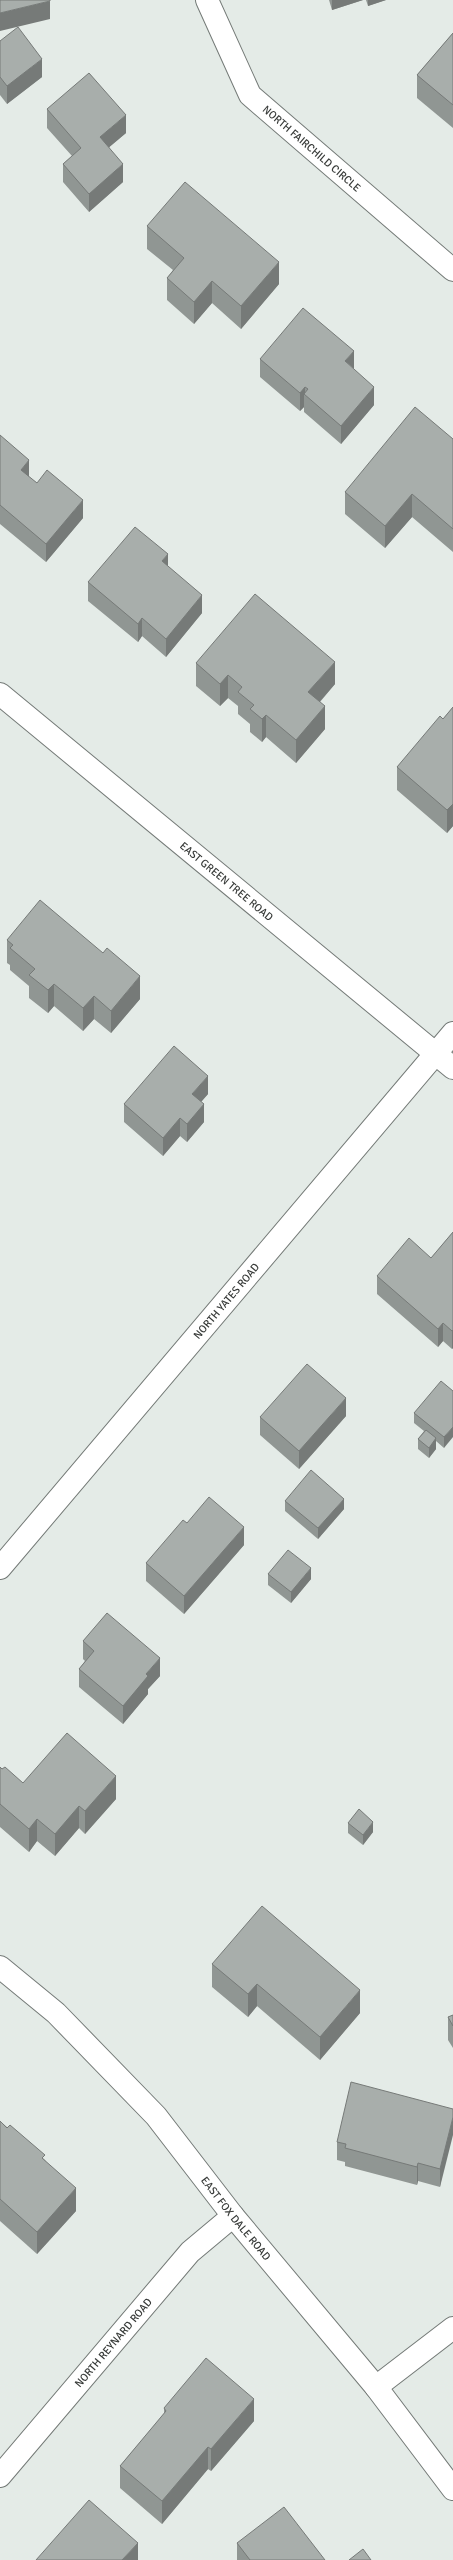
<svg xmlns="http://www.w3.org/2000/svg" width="453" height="2560" font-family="Signika,sans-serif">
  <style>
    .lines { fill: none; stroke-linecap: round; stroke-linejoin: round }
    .minor-casing { stroke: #747a77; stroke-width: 24 }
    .tertiary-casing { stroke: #747a77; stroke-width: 24 }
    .minor { stroke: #fff; stroke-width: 22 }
    .tertiary { stroke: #fff; stroke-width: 22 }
    .wall { fill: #909693 }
    .shaded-wall { fill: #767a78 }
    .building { fill: #a8aeab; stroke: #767a78 }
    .labels { text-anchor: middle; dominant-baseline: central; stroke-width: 3.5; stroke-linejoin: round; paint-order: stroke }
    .street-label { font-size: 11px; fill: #383b39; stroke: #f1f8f4 }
  </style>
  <rect width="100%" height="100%" fill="#e4ebe7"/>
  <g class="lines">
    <defs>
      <g id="minor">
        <path id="s1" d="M207,0L250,95L453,270"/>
        <path id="s2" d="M0,1568L453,1033"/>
        <path id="s3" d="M0,1967L56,2013L156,2116L233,2216L376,2387L453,2489"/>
        <polyline points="376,2387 453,2328"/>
        <path id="s4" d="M0,2476L190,2252L233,2216"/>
      </g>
      <g id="tertiary">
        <path id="s5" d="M0,694L453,1068"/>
      </g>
    </defs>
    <use href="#minor" class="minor-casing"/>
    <use href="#tertiary" class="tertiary-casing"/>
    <use href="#minor" class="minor"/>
    <use href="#tertiary" class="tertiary"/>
  </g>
  <g class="wall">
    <polygon points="329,0 363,0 332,10"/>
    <polygon points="366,0 386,0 368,6"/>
    <polygon points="453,33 453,128 417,98 417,75"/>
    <polygon points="0,41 42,77 7,104 0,95"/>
    <polygon points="47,109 126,133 109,147 123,182 89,212 63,182 63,164 72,156 47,128"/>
    <polygon points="147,226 279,284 241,329 212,303 194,324 167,300 167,278 173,270 147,249"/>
    <polygon points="260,359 354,369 374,405 341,444 304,412 304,407 300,411 260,377"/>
    <polygon points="0,435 29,477 83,518 46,562 0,524"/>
    <polygon points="453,439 453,552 412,517 385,548 345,514 345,492"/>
    <polygon points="168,566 202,613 166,657 142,636 138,642 88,601 88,582"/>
    <polygon points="196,663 335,684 320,702 325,729 296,763 266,737 262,742 250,732 250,724 238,714 238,706 228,698 220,706 196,686"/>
    <polygon points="453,707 453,826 447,833 397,790 397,767 443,719"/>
    <polygon points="7,940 140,999 111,1033 94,1019 83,1031 54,1006 48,1013 29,998 29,986 10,970 10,965 7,963"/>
    <polygon points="208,1094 201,1102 204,1122 187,1142 180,1136 163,1156 124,1122 124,1104"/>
    <polygon points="453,1232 453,1348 452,1349 443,1341 438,1347 377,1294 377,1276 431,1258"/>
    <polygon points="453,1391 444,1448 436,1441 436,1449 429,1458 418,1449 418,1439 424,1431 414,1423 414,1413"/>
    <polygon points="346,1416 299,1469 260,1435 260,1417"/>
    <polygon points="285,1501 344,1509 318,1539 285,1511"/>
    <polygon points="187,1523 244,1545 184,1614 146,1581 146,1563"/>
    <polygon points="268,1574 311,1579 291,1603 268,1585"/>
    <polygon points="83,1641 160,1676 148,1689 148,1694 123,1724 79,1687 79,1669 85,1661 83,1659"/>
    <polygon points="0,1767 23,1783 116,1799 85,1834 79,1828 55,1856 37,1841 29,1852 0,1827"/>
    <polygon points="348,1823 373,1832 363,1845 348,1833"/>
    <polygon points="212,1964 360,2013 320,2060 257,2006 248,2017 212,1987"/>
    <polygon points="453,2015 453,2048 448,2040 448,2017"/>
    <polygon points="453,2109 440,2187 418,2181 417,2185 345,2166 345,2162 337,2160 337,2142"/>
    <polygon points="0,2121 45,2160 76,2211 37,2254 0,2221"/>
    <polygon points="164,2408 254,2421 211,2471 208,2469 162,2524 120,2488 120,2466 164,2414"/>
    <polygon points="237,2543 325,2560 237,2560"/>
  </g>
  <g class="shaded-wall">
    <polygon points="332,0 363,0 332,10"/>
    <polygon points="368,0 386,0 368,6"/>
    <polygon points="50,1 50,19 0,31 0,13"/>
    <polygon points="42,59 42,77 7,104 7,86"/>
    <polygon points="126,115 126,133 100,155 100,137"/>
    <polygon points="123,164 123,182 89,212 89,194"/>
    <polygon points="279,262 279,284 241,329 241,306"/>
    <polygon points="212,281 212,303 194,324 194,302"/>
    <polygon points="354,351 354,369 345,361"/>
    <polygon points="305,387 305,395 304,394 304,407 300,411 300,393"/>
    <polygon points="374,387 374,405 341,444 341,426"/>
    <polygon points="29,460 29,478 21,470"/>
    <polygon points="412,494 412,517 385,548 385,526"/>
    <polygon points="83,500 83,518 46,562 46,544"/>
    <polygon points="168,554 168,572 162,561"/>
    <polygon points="202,595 202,613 166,657 166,639"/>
    <polygon points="142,618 142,636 138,642 138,624"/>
    <polygon points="335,662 335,684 308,715 308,692"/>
    <polygon points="228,675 228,698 220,706 220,684"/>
    <polygon points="325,706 325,729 296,763 296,740"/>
    <polygon points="266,715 266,737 262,742 262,719"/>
    <polygon points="453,804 453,826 447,833 447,810"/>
    <polygon points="140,976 140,999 111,1033 111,1011"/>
    <polygon points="54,984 54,1006 48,1013 48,990"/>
    <polygon points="94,996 94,1019 83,1031 83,1008"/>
    <polygon points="208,1076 208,1094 192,1112 192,1094"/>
    <polygon points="204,1104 204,1122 187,1142 187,1124"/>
    <polygon points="180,1118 180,1136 163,1156 163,1138"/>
    <polygon points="443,1323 443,1341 438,1347 438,1329"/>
    <polygon points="453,1330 453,1348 452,1349 452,1331"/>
    <polygon points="346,1398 346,1416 299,1469 299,1451"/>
    <polygon points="453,1427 453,1437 444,1448 444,1437"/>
    <polygon points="436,1438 436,1449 429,1458 429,1448"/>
    <polygon points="344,1499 344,1509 318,1539 318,1528"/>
    <polygon points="244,1527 244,1545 184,1614 184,1596"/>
    <polygon points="311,1568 311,1579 291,1603 291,1592"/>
    <polygon points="160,1658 160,1676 148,1689 148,1694 123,1724 123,1706 146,1674"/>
    <polygon points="116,1776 116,1799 85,1834 85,1811"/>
    <polygon points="79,1806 79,1828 55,1856 55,1834"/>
    <polygon points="37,1819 37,1841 29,1852 29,1829"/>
    <polygon points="373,1822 373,1832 363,1845 363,1835"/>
    <polygon points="257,1984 257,2006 248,2017 248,1994"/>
    <polygon points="360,1990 360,2013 320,2060 320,2037"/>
    <polygon points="453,2117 453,2135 440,2187 440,2169"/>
    <polygon points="418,2163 418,2181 417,2185 417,2167"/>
    <polygon points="76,2188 76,2211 37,2254 37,2232"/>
    <polygon points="254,2399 254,2421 211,2471 211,2449"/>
    <polygon points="208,2447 208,2469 162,2524 162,2501"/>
    <polygon points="138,2543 138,2560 122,2560"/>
  </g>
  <g class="building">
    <polygon points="0,0 50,0 50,1 0,13"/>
    <polygon points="18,27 42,59 7,86 0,77 0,41"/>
    <polygon points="453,33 453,105 417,75"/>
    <polygon points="89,73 126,115 100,137 123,164 89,194 63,164 81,148 47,109"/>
    <polygon points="185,182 279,262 241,306 212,281 194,302 167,278 184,258 147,226"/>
    <polygon points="303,308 354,351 345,361 374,387 341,426 304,394 308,389 305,387 300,393 260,359"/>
    <polygon points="415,407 453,439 453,529 412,494 385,526 345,492"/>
    <polygon points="0,435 29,460 21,470 37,483 47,470 83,500 46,544 0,505"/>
    <polygon points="135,527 168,554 162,561 202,595 166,639 142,618 138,624 88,582"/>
    <polygon points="255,594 335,662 308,692 325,706 296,740 266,715 262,719 250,709 254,705 238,692 242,687 228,675 220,684 196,663"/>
    <polygon points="453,707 453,804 447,810 397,767 440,716 443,719"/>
    <polygon points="40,900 103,953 107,948 140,976 111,1011 94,996 83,1008 54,984 48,990 29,975 35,969 10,948 13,945 7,940"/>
    <polygon points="174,1046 208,1076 192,1094 204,1104 187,1124 180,1118 163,1138 124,1104"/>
    <polygon points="453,1232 453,1330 452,1331 443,1323 438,1329 377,1276 409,1238 431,1258"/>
    <polygon points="307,1364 346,1398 299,1451 260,1417"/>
    <polygon points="441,1381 453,1391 453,1427 444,1437 414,1413"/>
    <polygon points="426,1430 436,1438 429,1448 418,1439"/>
    <polygon points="311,1470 344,1499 318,1528 285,1501"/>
    <polygon points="209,1497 244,1527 184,1596 146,1563 183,1520 187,1523"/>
    <polygon points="288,1550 311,1568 291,1592 268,1574"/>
    <polygon points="107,1613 160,1658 146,1674 148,1676 123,1706 79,1669 94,1651 83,1641"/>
    <polygon points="67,1733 116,1776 85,1811 79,1806 55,1834 37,1819 29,1829 0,1804 0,1767 2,1769 5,1767 23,1783"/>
    <polygon points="359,1809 373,1822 363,1835 348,1823"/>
    <polygon points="262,1906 360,1990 320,2037 257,1984 248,1994 212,1964"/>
    <polygon points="453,2015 453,2026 448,2017"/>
    <polygon points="351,2082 453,2109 453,2117 440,2169 418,2163 417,2167 345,2148 346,2144 337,2142"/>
    <polygon points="0,2121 7,2128 10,2125 45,2155 42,2158 76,2188 37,2232 0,2199"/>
    <polygon points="206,2358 254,2399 211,2449 208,2447 162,2501 120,2466 166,2411 164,2408"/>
    <polygon points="89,2500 138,2543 122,2560 36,2560"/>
    <polygon points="284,2507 325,2560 250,2560 237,2543"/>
    <polygon points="363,2549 371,2560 349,2560"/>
  </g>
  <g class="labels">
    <g class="street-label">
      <text stroke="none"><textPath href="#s1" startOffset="186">NORTH FAIRCHILD CIRCLE</textPath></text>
      <text stroke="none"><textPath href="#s5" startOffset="294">EAST GREEN TREE ROAD</textPath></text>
      <text stroke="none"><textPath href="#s2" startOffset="350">NORTH YATES ROAD</textPath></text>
      <text stroke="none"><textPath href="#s3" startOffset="346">EAST FOX DALE ROAD</textPath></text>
      <text stroke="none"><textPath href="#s4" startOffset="175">NORTH REYNARD ROAD</textPath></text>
    </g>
  </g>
</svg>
